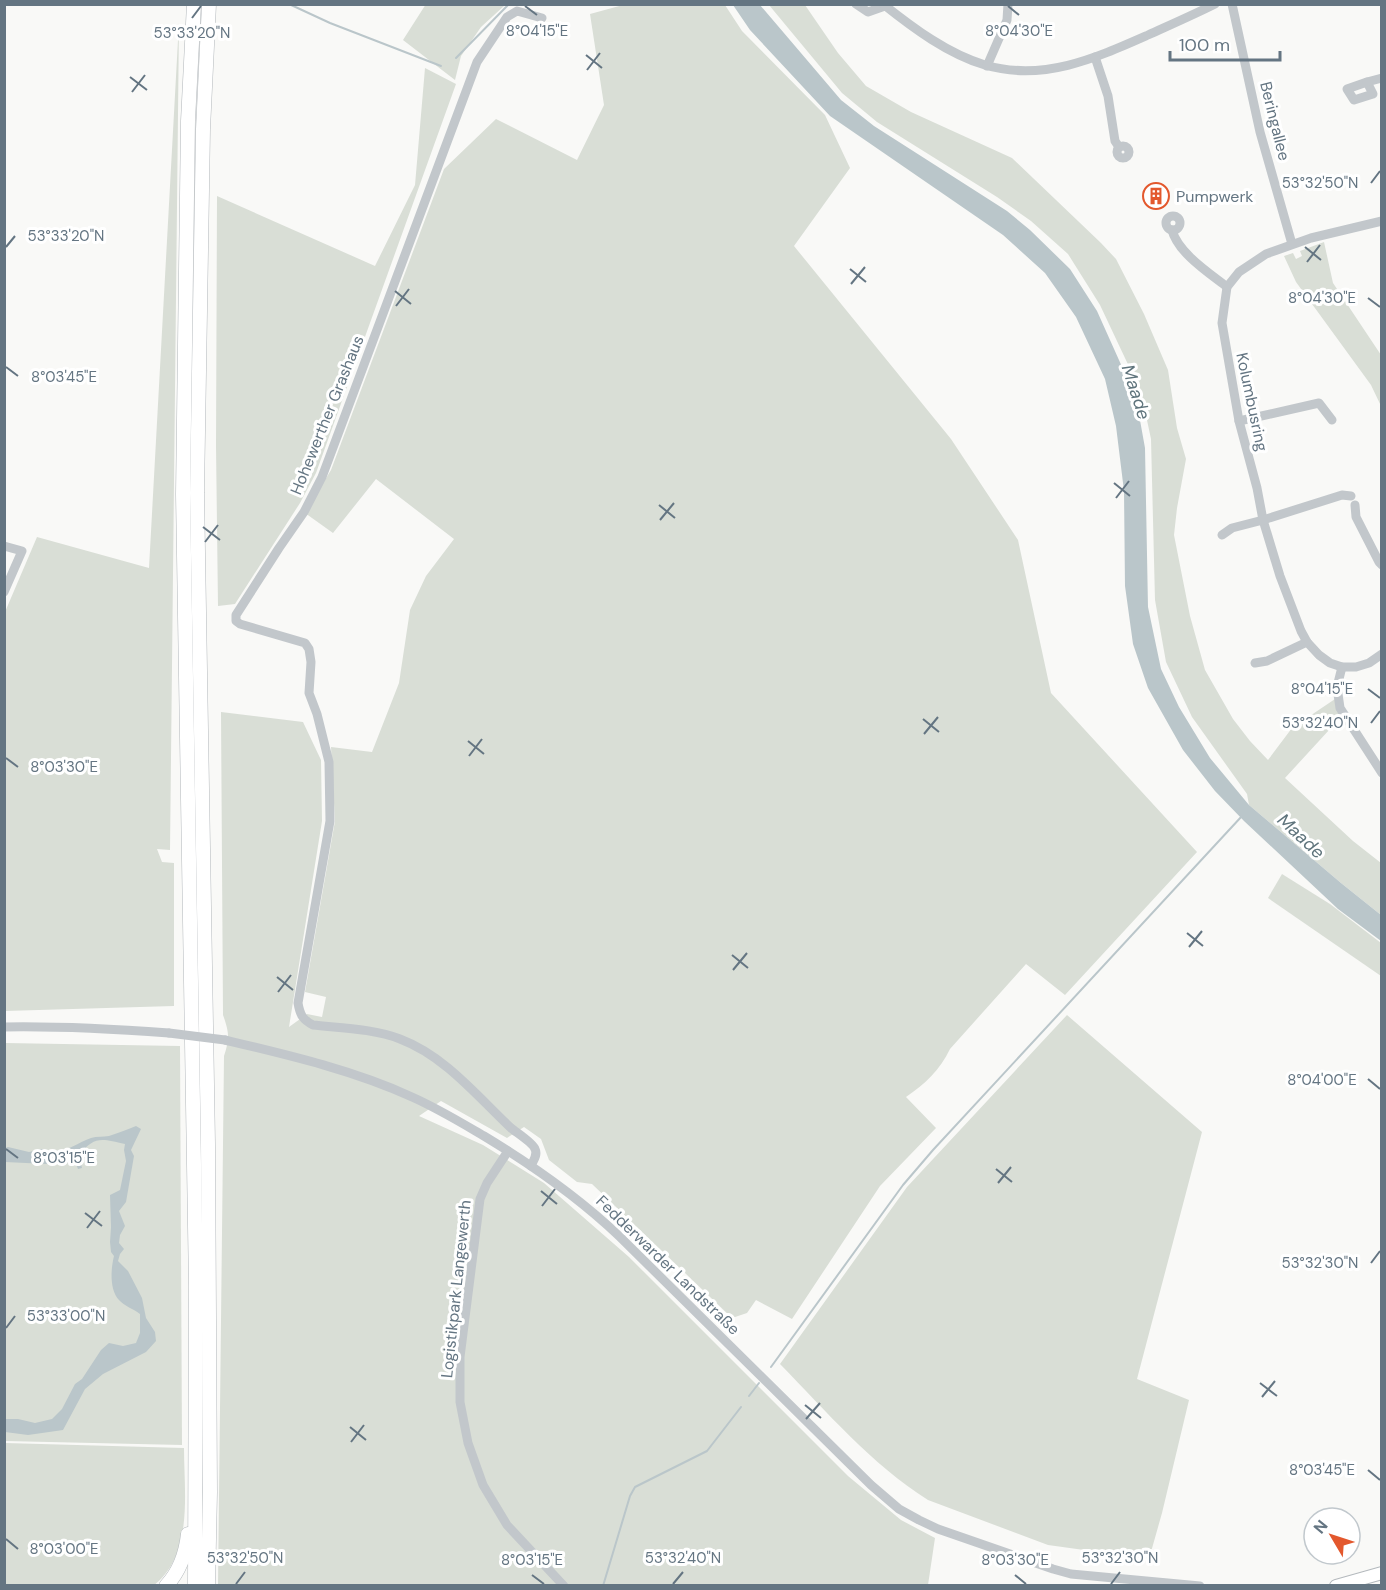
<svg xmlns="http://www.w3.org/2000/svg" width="1386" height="1590" font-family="'DM Sans',sans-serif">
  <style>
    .green { fill: #d9ded6 }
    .water { fill: #bac6ca }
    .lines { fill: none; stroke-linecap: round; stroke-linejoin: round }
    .stream { stroke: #bac6ca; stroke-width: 2 }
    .major-casing { stroke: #b4b9bd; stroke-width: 14 }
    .highway-casing { stroke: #b3b8bc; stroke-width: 15 }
    .minor { stroke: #c2c7cb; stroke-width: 9 }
    .major { stroke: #fff; stroke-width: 12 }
    .highway { stroke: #fff; stroke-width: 14 }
    .minor-bridge { stroke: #c2c7cb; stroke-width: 9 }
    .ticks { fill: none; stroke: #647582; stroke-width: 2 }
    .labels { text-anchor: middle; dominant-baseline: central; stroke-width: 6; stroke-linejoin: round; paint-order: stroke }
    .street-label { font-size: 16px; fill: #647582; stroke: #fff }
    .poi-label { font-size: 16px; fill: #647582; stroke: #fff; text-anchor: start }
    .water-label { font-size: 18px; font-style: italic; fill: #5f747c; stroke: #fff }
    .ticks-label { font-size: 15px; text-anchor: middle; fill: #647582; stroke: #fff; stroke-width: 6; stroke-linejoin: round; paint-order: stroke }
  </style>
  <rect width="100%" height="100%" fill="#f9f9f7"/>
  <g class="green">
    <polygon points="426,4 505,5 481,27 461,56 455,80 403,40"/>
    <path d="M623,5H725L742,31L825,115L850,168L794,246L951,439L1018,540L1051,693L1197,852L1065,995L1026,964L950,1049C940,1070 925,1084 906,1097L936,1128L880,1186L792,1319L756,1300L747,1313L732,1318L592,1184L577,1182L549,1160L541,1139L524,1127L507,1138L441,1101L419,1116L483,1145L544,1183L629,1257L848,1476L901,1520L935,1538L928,1585L218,1586L224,1056C230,1038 229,1032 223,1015L221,712L303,722L321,760L322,821L289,1027L307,1014L322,1017L326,997L305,992L335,821L331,747L372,752L399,683L410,610L426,576L454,539L376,479L333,533L305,513L331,470L444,169L496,119L577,160L604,105L590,14Z"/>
    <polygon points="769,5 805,5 838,53 866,86 911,112 1012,158 1101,243 1116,259 1144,314 1168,370 1177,428 1186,459 1177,508 1174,535 1190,616 1205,670 1233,719 1250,741 1268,760 1292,728 1335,699 1341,717 1285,778 1353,841 1381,863 1381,915 1341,883 1249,805 1247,794 1192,717 1166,662 1155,600 1151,439 1141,392 1100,305 1068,254 1031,221 997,197 877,122 842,93"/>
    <polygon points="179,22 170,850 157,849 162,862 174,863 174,1006 5,1011 5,612 37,537 149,568"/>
    <polygon points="425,68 456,84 316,473 300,503 235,604 218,606 216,446 217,196 375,266 415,185"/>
    <polygon points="1324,242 1333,283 1381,355 1381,406 1371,385 1296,282 1284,256 1293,253 1296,259 1302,256 1300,251"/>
    <polygon points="1282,874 1330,904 1381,943 1381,976 1268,898"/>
    <path d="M1067,1015L1202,1132L1137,1379L1189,1400L1162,1513L1149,1559L1048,1545L928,1500C871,1464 827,1412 780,1364L907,1187Z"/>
    <polygon points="5,1043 180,1046 182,1445 5,1441"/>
    <path d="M5,1443L184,1448C184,1493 194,1555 153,1586H5Z"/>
  </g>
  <g class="water">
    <polygon points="733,5 760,5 841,100 874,126 1007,211 1030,230 1070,269 1097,311 1136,398 1145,448 1148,607 1161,669 1179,707 1210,758 1249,805 1341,883 1381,915 1381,941 1338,909 1244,821 1215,791 1183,750 1148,688 1133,644 1125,586 1124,491 1116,426 1105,379 1076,317 1045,273 1003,235 830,116 750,30"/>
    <path d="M136,1126L141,1129L131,1150L134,1156L126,1202L119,1211L125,1226L120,1235L119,1243L124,1249L120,1254L118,1261L128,1271L142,1298L146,1318L155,1332L156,1341L146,1352L103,1374L85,1389L63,1430L28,1435L5,1432V1419H18L35,1423L52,1419L62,1409L75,1384L82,1379L101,1350L109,1343L123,1346L136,1343L140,1333V1314C134,1309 124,1306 119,1300C109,1289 111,1268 114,1256L111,1252L110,1242L111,1227L110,1195L120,1190L126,1161L124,1150L125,1144C102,1139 94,1135 79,1156L82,1168L78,1169L76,1164L60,1161L54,1158L47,1164L5,1162V1148L8,1147L29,1152L42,1149C58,1159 76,1143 91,1138C97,1136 103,1137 109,1136C119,1133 128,1129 136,1126Z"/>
  </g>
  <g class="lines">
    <g class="stream">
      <polyline points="289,4 330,23 441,66"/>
      <polyline points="456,58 509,4"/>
      <polyline points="771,1367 903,1185 933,1150 1242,816"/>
      <polyline points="749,1396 759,1383"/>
      <polyline points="603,1586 630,1496 635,1487 707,1451 741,1407"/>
    </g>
    <defs>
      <polyline id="major" points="1336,1586 1382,1573"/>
      <g id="highway">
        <polyline points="194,4 188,121 183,494 196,1286 195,1586"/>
        <path d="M166,1586C180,1571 186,1553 188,1534"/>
        <polyline points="208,1586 210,1492 208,1144 197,493 203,129 209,4"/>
      </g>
    </defs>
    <use href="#major" class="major-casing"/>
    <use href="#highway" class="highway-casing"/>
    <g class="minor">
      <polyline points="856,4 868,12 885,6"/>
      <path d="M883,4C913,28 948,54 985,65C1043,82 1096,58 1148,35C1170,25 1193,15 1215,4"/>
      <polyline points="1232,4 1260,132 1292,244"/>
      <polyline points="1095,57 1108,96 1115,141 1119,147"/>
      <polyline points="987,66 1007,20 1008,4"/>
      <polygon points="1367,82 1373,94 1354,100 1347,89"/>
      <polyline points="1367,82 1382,78"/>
      <circle cx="1123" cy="152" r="6"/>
      <circle cx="1173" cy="223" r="7"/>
      <polyline points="1382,221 1311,238 1266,254 1239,272 1227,287 1222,323 1239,421 1257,488 1263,520 1280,576 1301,631 1307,642 1319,655 1330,663 1342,667 1356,667 1369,663 1382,654"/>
      <path d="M1172,230C1178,253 1209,273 1227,287"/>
      <polyline points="1239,421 1319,403 1332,420"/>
      <polyline points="1355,505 1356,517 1379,562 1382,565"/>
      <polyline points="1222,535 1232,528 1263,520 1342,495 1351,496"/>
      <polyline points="4,546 22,551 4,592"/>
      <polyline points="1255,663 1267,661 1307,642"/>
      <polyline points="1342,667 1337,687 1340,708 1382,773"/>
      <path d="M4,1027C60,1026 114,1029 169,1033"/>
      <path d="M225,1040C288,1055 353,1070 412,1097C437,1108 460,1122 484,1136C532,1165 578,1197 619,1236L871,1485L899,1509L919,1520L938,1529L1053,1569L1071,1574L1200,1586"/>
      <polyline points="508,1151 487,1183 480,1199 460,1357 460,1402 468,1443 483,1485 507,1525 564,1586"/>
      <path d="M531,1166C533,1161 538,1155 535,1149C533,1143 517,1133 511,1128C477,1096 445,1056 400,1039C375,1029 341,1028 313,1025C303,1020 300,1015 298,1003L330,821L329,762L317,714L309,693L311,662L309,649L305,643L240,624L236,621V615L279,548L304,512L322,477L477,62L507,17L517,11L542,18"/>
    </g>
    <use href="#major" class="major"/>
    <use href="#highway" class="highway"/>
    <polyline class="minor-bridge" points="169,1033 225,1040"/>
  </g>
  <path class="ticks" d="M525,6L537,15M1008,6L1019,15M192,18L201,6M586,55L602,68M587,70L600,53M130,77L147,90M132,92L145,75M1371,183L1380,171M6,247L15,236M1305,247L1321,260M1307,262L1320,245M850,269L866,282M851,284L865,267M395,291L411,304M1368,298L1380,307M396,306L409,289M6,367L18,376M1114,483L1130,496M1116,498L1129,481M659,505L675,518M660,520L674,503M203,527L220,540M205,542L218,525M1368,689L1380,698M923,719L939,732M1371,723L1380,711M924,734L938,717M468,741L484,754M469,756L482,739M6,758L18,767M1187,933L1203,946M1189,947L1202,931M732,955L748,968M733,970L747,953M277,977L293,990M278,992L291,975M1368,1079L1380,1089M6,1149L18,1158M996,1169L1012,1182M998,1183L1011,1167M541,1191L557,1204M542,1206L555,1189M85,1213L102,1226M87,1228L100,1211M1371,1263L1380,1251M6,1328L15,1316M1260,1383L1277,1396M1262,1397L1275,1381M805,1405L821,1418M806,1419L820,1403M350,1427L366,1440M351,1442L364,1425M1368,1470L1380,1480M6,1539L18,1549M532,1575L544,1584M1015,1575L1026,1584M236,1584L245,1572M673,1584L683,1572M1111,1584L1120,1572"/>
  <defs>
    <symbol id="building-ring" viewBox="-11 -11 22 22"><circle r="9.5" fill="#fff" stroke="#e3582d" stroke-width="1.5"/><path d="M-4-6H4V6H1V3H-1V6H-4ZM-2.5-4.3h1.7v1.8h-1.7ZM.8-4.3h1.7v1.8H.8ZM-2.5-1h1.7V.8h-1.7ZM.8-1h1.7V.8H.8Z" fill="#e3582d"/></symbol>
  </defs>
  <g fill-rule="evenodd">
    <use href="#building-ring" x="1141" y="181" width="30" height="30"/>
  </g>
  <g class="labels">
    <g class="street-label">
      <text transform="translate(1275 121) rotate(76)">Beringallee</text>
      <text transform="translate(1252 402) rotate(78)">Kolumbusring</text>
      <text transform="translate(327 415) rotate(-68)">Hohewerther Grashaus</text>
      <text transform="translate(668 1265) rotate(44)">Fedderwarder Landstraße</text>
      <text transform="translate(456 1289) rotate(-84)">Logistikpark Langewerth</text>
    </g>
    <g class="poi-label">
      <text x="1176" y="196">Pumpwerk</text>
    </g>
    <g class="water-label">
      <text transform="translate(1136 392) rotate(72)">Maade</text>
      <text transform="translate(1301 836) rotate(43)">Maade</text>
    </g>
  </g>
  <g class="ticks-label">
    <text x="537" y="36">8°04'15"E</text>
    <text x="1019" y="36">8°04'30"E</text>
    <text x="192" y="38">53°33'20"N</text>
    <text x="1320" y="188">53°32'50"N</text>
    <text x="66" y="241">53°33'20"N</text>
    <text x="1322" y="303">8°04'30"E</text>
    <text x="64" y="382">8°03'45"E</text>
    <text x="1322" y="694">8°04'15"E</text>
    <text x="1320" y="728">53°32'40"N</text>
    <text x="64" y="772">8°03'30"E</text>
    <text x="1322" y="1085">8°04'00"E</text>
    <text x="64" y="1163">8°03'15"E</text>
    <text x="1320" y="1268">53°32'30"N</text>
    <text x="66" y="1321">53°33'00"N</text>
    <text x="1322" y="1475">8°03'45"E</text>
    <text x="64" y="1554">8°03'00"E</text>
    <text x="245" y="1563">53°32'50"N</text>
    <text x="683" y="1563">53°32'40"N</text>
    <text x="1120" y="1563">53°32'30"N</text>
    <text x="532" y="1565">8°03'15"E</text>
    <text x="1015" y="1565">8°03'30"E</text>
  </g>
  <rect width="1386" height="1590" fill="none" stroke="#647582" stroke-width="12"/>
  <g transform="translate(1332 1536) rotate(309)"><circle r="28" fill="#ffffff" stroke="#c1c8cd" stroke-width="1.5"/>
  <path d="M0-4.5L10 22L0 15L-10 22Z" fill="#e3582d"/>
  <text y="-9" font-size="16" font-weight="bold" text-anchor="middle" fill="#647582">N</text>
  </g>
  <path d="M1170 51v9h110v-9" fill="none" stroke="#647582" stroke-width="3"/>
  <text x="1179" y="51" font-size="18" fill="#647582" stroke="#ffffff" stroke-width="4.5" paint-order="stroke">100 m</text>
</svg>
